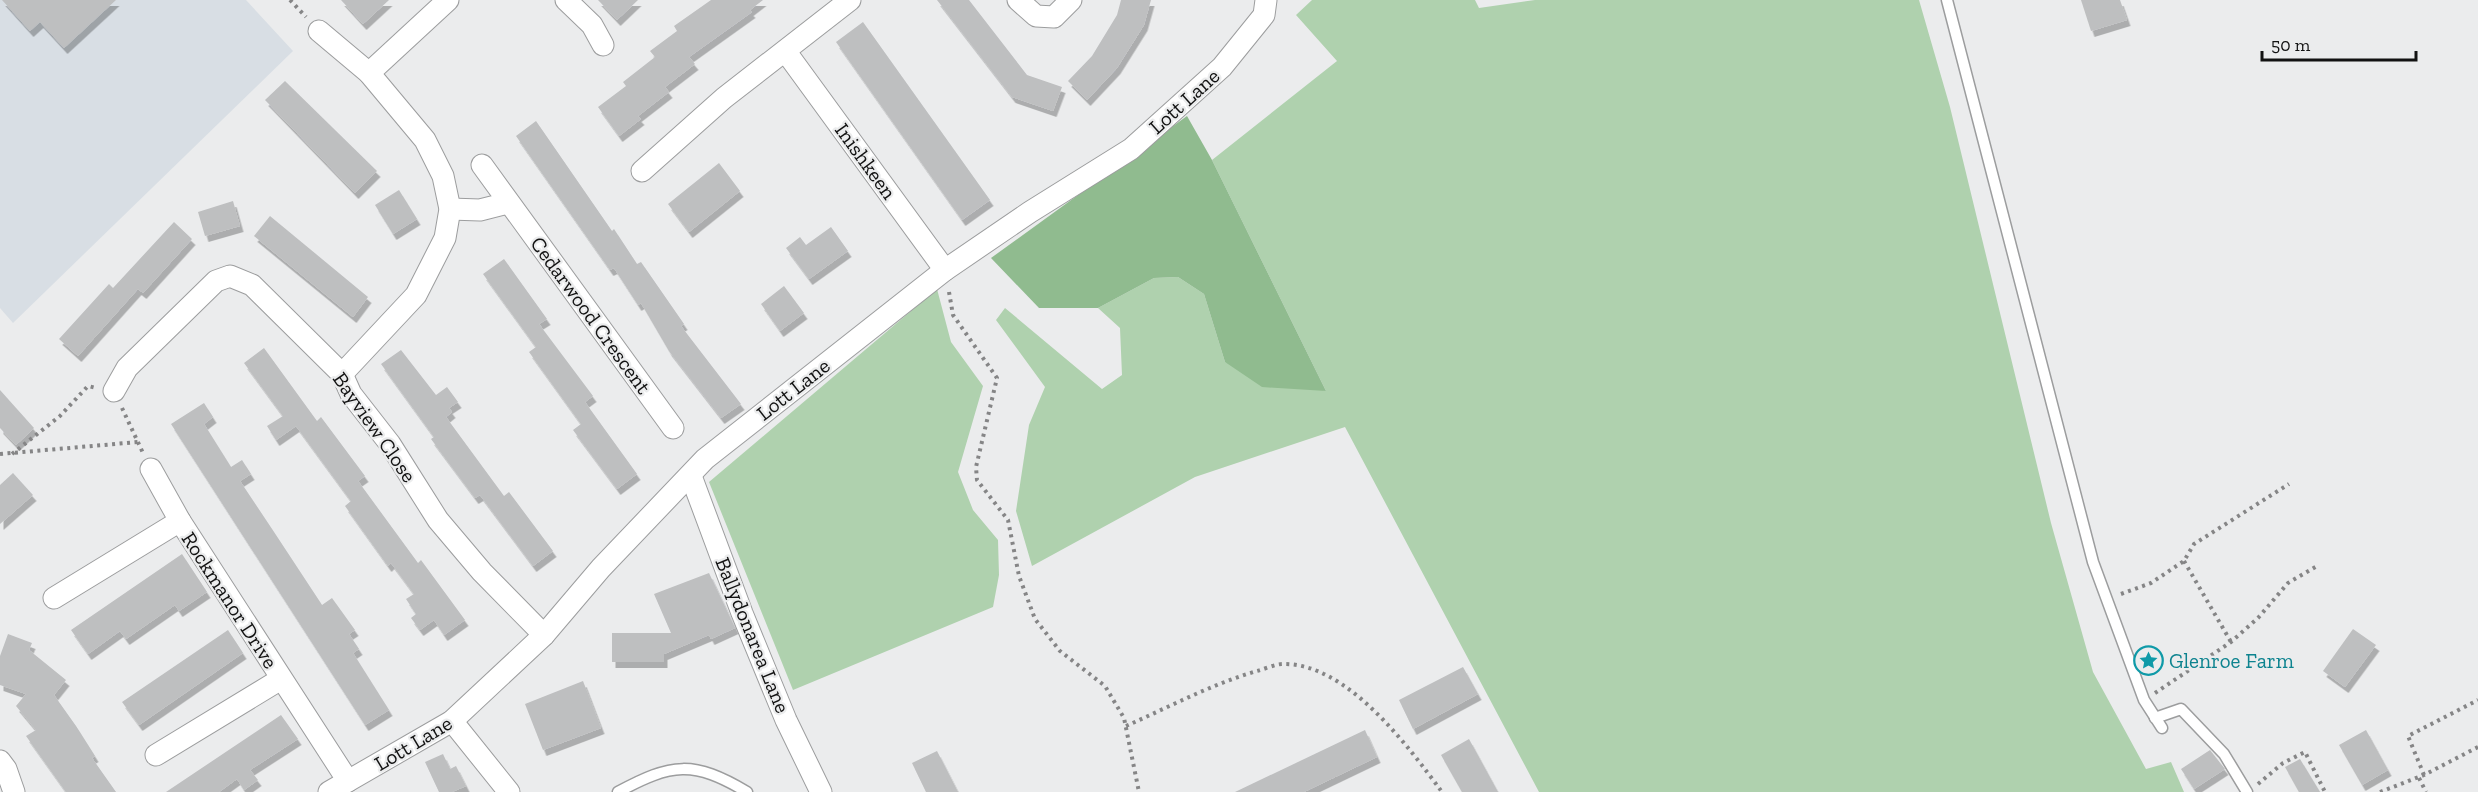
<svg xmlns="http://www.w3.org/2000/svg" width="2478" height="792" font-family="'Zilla Slab',serif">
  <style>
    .built { fill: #d8dee4 }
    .green { fill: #afd1ae }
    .forest { fill: #90bb8f }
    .building { fill: #bebfc0; filter: url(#shadow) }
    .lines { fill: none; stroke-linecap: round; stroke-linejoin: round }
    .service-casing { stroke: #9c9d9e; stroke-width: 13 }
    .minor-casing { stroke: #9c9d9e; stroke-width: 23 }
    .path { stroke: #858586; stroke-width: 4; stroke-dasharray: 3 4.5; stroke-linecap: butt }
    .service { stroke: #fff; stroke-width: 10 }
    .minor { stroke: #fff; stroke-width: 21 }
    .labels { text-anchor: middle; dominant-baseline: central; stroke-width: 4.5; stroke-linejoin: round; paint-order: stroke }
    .street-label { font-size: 21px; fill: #121212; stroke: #ebeced }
    .culture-label { font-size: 21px; fill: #0d838f; stroke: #ebeced; text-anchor: start }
  </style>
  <defs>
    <filter id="shadow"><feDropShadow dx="3.5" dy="6" stdDeviation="0" flood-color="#0004"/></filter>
  </defs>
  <rect width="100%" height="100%" fill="#ebeced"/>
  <polygon class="built" points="0,0 246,0 293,51 13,323 0,308"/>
  <g class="green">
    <polygon points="1312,0 1475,0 1479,8 1535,0 1919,0 1950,107 2051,523 2093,672 2146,769 2171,762 2184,792 1539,792 1345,427 1195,477 1032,566 1016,511 1029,425 1045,387 996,320 1005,308 1102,389 1122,375 1120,328 1098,308 1154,278 1178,277 1204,294 1225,362 1326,391 1212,160 1337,61 1296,15"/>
    <polygon points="937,289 951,342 983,386 958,472 973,510 998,540 999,575 993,607 793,690 709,482"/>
  </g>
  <polygon class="forest" points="1187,116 1212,160 1326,391 1262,387 1225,362 1204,294 1178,277 1154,278 1098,308 1039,308 991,258"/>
  <g class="building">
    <polygon points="2,0 116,0 64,48 40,22 30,31"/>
    <polygon points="341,0 389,0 363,24"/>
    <polygon points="598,0 638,0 617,20"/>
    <polygon points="711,0 763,0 750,10 752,12 689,57 695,64 665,87 669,92 638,116 641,119 619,136 598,107 626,86 623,82 655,57 650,51 677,31 674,26"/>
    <polygon points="937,0 969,0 1027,75 1062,87 1053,111 1012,97"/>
    <polygon points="1121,0 1151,0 1144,25 1117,68 1087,100 1068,81 1092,56 1117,15"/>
    <polygon points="2081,0 2120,0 2127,20 2091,31"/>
    <polygon points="863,22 990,200 962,220 836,42"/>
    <polygon points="285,81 377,171 355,193 265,100"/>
    <polygon points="536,121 612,231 614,229 637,264 641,262 684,324 681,326 741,404 721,418 669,351 641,303 638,305 614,268 610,270 516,136"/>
    <polygon points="719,163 740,191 689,232 668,204"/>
    <polygon points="399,190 417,219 393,234 375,205"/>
    <polygon points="233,201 240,226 205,236 198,212"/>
    <polygon points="270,216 368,297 353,317 254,236"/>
    <polygon points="174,222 192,239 143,293 138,289 78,356 59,339 109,284 113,288"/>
    <polygon points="831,227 848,251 809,279 786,248 800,237 806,245"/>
    <polygon points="504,259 547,319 539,324 593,396 585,402 637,474 617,489 573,430 581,424 529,352 536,347 483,274"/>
    <polygon points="784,286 804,313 780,331 761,304"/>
    <polygon points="264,348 317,421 321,417 365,476 358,481 418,563 421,560 465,620 444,635 434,620 420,630 411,618 416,614 406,599 414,594 391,563 388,566 345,506 351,501 296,426 276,440 267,426 283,416 244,363"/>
    <polygon points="401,350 436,395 447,387 458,402 449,408 452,412 446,417 504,496 509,492 553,551 533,566 480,495 475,498 431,439 434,437 381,364"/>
    <polygon points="0,390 34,428 16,445 0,428"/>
    <polygon points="204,403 213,417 204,424 231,467 242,460 251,474 240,481 272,529 322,605 332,598 355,630 349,634 359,649 353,653 389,710 365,725 171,424"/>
    <polygon points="13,473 33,495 0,524 0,485"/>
    <polygon points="182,554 207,592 179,611 175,605 126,639 120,631 88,654 71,630"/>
    <polygon points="709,573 735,628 711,639 709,635 664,654 664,662 612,662 612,633 671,633 654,594"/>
    <polygon points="2353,629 2376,645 2345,687 2323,671"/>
    <polygon points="228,630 243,653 139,725 122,702"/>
    <polygon points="8,634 32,643 29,650 66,680 54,695 76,726 95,756 92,758 116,792 66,792 26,736 36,730 16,706 26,694 0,685 0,656"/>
    <polygon points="1463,667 1478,694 1413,729 1399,700"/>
    <polygon points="583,681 601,728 543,750 525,704"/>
    <polygon points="281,715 298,739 250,770 258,780 244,790 237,779 219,792 166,792"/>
    <polygon points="1365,730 1377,757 1304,792 1235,792"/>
    <polygon points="2366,730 2388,770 2362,785 2339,745"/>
    <polygon points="1469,739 1498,792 1462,792 1441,755"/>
    <polygon points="2210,750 2225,769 2194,789 2181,769"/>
    <polygon points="937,751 958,792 926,792 912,763"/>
    <polygon points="443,754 450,769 456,766 466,786 452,792 439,792 425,762"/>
    <polygon points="2300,759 2320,792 2299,792 2285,767"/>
  </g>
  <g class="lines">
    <defs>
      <g id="service">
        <polyline points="1947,0 2093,562 2144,700 2162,728"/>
        <polyline points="2155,718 2181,709 2224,754 2247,792"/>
        <path d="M618,792C672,763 693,760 747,792"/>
      </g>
      <g id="minor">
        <polyline points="566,0 592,25 603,45"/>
        <polyline points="1018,0 1036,16 1054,17 1071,0"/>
        <polyline points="319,31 369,73 425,140 443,176 450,209 445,238 416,295 342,374"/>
        <polyline points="786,52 945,270"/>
        <polyline points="369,73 448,0"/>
        <polyline points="482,165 673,428"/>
        <polyline points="642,171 724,98 850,0"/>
        <polyline points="450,209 480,210 508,203"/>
        <polyline points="114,391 127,368 216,281 230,276 252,285 342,374 351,394 390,444 438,520 482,572 544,635"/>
        <polyline points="151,469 180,521 348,781"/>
        <polyline points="691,476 742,613 786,720 821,792"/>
        <polyline points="54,598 180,521"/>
        <polyline points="452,721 509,792"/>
        <polyline points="156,755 281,679"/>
        <polyline points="0,761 6,769 14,792"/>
        <polyline points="329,792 452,721 544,635 601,568 705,459 945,270 1030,212 1131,149 1222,67 1264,15 1266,0"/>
      </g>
    </defs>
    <use href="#service" class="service-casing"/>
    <use href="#minor" class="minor-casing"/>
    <g class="path">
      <polyline points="290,0 306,17"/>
      <polyline points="949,292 953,315 997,378 976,467 977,480 1008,520 1019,576 1035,619 1060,651 1105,686 1124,718 1139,792"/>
      <polyline points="122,408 143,453"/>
      <polyline points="0,454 138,442"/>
      <polyline points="12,454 60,416 88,386 96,388"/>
      <polyline points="2184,561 2231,642"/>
      <polyline points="2121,594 2151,583 2184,561 2194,544 2289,484"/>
      <polyline points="2155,693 2231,642 2258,618 2288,583 2317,566"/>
      <path d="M1126,726C1169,707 1212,684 1257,671C1265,669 1275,664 1283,664C1347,663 1408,746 1442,792"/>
      <polyline points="2424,775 2408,736 2478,700"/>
      <polyline points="2419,778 2426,792"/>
      <polyline points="2258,784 2283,763 2305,752 2325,792"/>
      <polyline points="2380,792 2424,775 2478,747"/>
    </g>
    <use href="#service" class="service"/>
    <use href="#minor" class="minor"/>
  </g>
  <defs>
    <symbol id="sight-ring" viewBox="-11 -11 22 22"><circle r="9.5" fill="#ebeced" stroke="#0f9aa8" stroke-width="1.5"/><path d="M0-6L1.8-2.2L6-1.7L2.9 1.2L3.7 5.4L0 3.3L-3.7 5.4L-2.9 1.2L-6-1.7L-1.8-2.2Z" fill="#0f9aa8"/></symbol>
  </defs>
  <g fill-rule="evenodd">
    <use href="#sight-ring" x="2132" y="644" width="33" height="33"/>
  </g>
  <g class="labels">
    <g class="street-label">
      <text transform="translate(1184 101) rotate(-42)">Lott Lane</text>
      <text transform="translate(866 161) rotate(54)">Inishkeen</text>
      <text transform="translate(591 315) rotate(54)">Cedarwood Crescent</text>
      <text transform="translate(793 389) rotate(-38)">Lott Lane</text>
      <text transform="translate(375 427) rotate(55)">Bayview Close</text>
      <text transform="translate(230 600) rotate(57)">Rockmanor Drive</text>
      <text transform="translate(753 635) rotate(68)">Ballydonarea Lane</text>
      <text transform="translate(413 743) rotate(-31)">Lott Lane</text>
    </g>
    <g class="culture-label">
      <text x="2169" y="660">Glenroe Farm</text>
    </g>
  </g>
  <path d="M2262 51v9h154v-9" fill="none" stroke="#121212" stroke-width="3"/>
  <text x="2271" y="51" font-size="18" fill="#121212" stroke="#ebeced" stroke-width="4.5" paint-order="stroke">50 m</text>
</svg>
